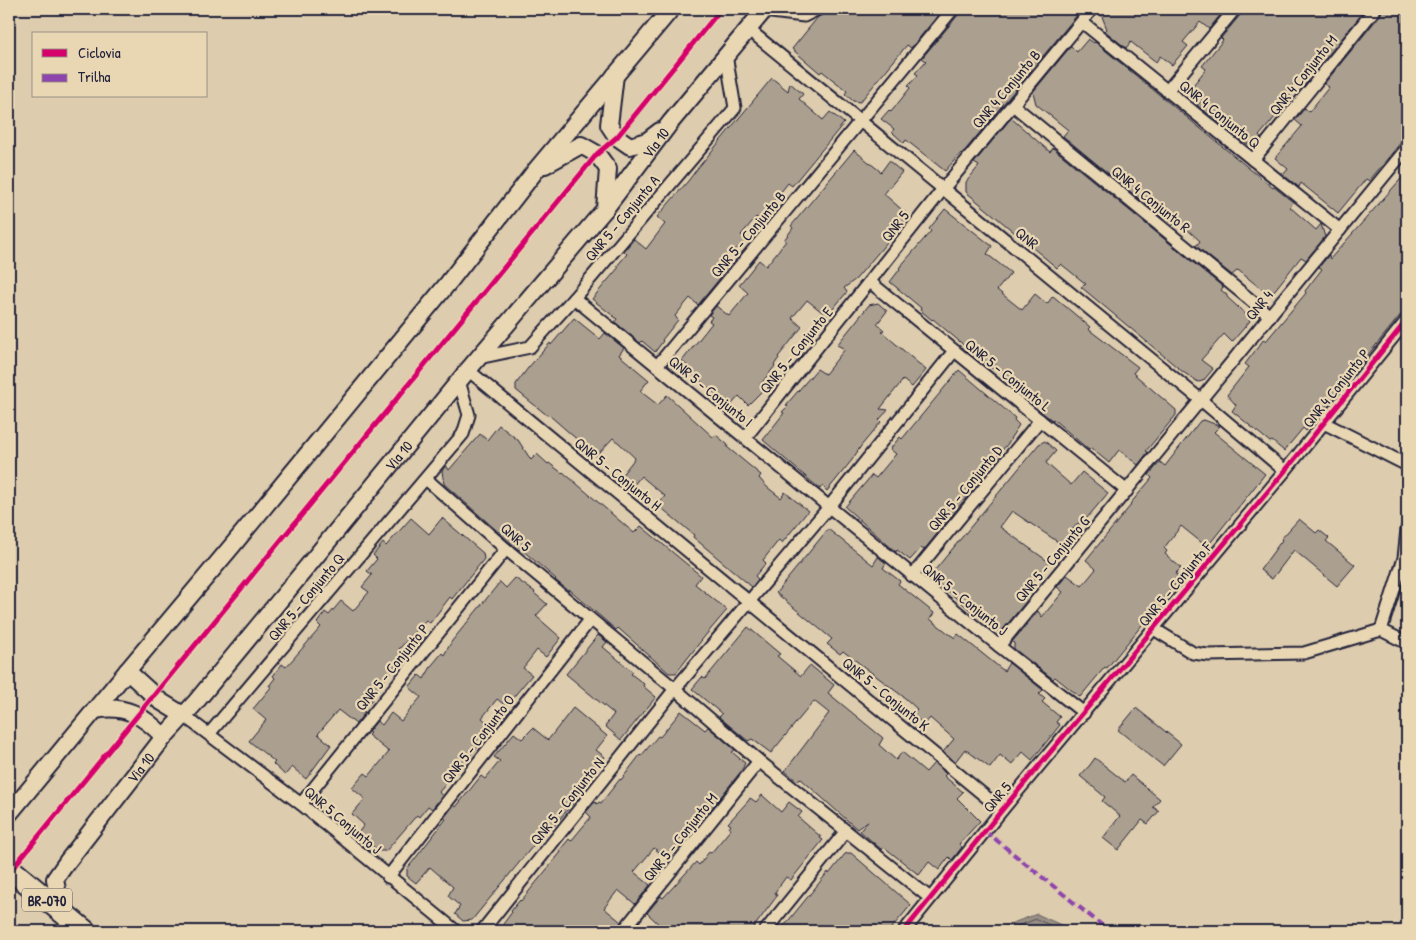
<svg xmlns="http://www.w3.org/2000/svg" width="1416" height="940" font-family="'Patrick Hand',sans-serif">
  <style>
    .water { fill: #988e83; stroke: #696366 }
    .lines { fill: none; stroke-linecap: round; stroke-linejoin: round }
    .shore { stroke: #514d58; stroke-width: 1 }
    .building { fill: #ab9f8f; stroke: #22223b }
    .minor-casing { stroke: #22223b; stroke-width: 15 }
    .secondary-casing { stroke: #22223b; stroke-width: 20 }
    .motorway-casing { stroke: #22223b; stroke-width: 25 }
    .minor { stroke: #e9d7b4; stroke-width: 11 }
    .secondary { stroke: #e9d7b4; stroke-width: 16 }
    .motorway { stroke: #e9d7b4; stroke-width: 21 }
    .quiet { stroke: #8e44ad; stroke-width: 4; stroke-dasharray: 8 4; stroke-linecap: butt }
    .cycleway-casing { stroke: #e9d7b4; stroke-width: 8 }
    .cycleway { stroke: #d6006c; stroke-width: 5 }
    .labels { text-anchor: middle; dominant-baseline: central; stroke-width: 4.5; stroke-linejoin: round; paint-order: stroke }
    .shield { fill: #e9d7b4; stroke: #5e585f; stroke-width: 1 }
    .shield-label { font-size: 14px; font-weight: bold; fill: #22223b }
    .street-label { font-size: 15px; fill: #22223b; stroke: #e9d7b4 }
  </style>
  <rect width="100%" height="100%" fill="#ddccad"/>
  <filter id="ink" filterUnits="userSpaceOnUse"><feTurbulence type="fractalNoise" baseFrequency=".02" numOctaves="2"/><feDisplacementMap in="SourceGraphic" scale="10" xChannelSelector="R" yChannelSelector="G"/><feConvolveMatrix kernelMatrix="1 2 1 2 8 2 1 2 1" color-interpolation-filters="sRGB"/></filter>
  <g filter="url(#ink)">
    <polygon class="water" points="1037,914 1074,931 991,931"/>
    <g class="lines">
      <polyline class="shore" points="1005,931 1036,919 1063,931"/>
    </g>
    <g class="building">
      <polygon points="825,9 943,9 911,48 907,45 860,102 853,101 845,94 847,91 822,71 820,73 792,49 818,17 824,14"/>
      <polygon points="960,9 1082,9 962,154 961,153 945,171 906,140 904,143 892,132 894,129 881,119 889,110 891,112 910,88 908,86 918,75 915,73 926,61 922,58 959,14"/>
      <polygon points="1099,9 1225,9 1209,29 1200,22 1183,42 1188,46 1172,65 1160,56 1156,62 1131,42 1126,48 1105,31 1107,29"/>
      <polygon points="1242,9 1366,9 1313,74 1306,69 1286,93 1293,98 1283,111 1281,109 1271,122 1259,136 1261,138 1256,144 1246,144 1197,105 1203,100 1190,89 1206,69 1202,66 1223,40 1221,38 1241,14"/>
      <polygon points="1382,9 1407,9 1407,135 1369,181 1366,179 1338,213 1301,183 1299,187 1283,175 1288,169 1275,158 1302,126 1295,120 1305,108 1309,112 1329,87 1324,84 1381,14"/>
      <polygon points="1088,39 1094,43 1095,42 1273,188 1274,187 1293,202 1290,207 1316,230 1321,224 1325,237 1306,260 1301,257 1270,296 1238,270 1232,275 1196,246 1200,241 1177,220 1172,226 1063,136 1068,130 1036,104 1033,92 1071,46 1077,52"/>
      <polygon points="772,78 788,91 790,83 803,94 799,99 823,120 830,112 844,123 792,186 788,183 769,207 772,210 762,221 756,217 741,235 747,240 741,246 722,259 730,266 698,305 690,298 675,316 678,320 662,340 663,341 655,352 642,341 640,343 615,322 617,319 592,299 619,267 617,266 627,254 624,251 634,239 646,249 665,224 657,217 688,181 697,169"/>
      <polygon points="1011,118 1050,152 1053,148 1223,287 1221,290 1227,295 1227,297 1250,318 1249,320 1250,321 1232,342 1224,334 1201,360 1213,369 1203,381 1198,382 1183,372 1081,287 1086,284 1061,264 1057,268 966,192 966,182 979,166 974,163"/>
      <polygon points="854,150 881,172 889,161 902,172 884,194 909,216 856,279 844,288 847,292 827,316 807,300 792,318 802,327 778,357 779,358 774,365 775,366 760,385 765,388 748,405 739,396 727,410 714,400 717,395 692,374 694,372 682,361 712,323 709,321 712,317 709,315 716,306 729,316 748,293 739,285 759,260 766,266 786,241 784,240 793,228 791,226"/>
      <polygon points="1407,172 1407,307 1306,431 1303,428 1284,451 1272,441 1270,442 1232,411 1236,405 1227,395 1249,367 1245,364 1255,351 1264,339 1266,341 1306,293 1305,291 1322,269 1319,267 1329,255 1330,259"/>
      <polygon points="945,209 992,246 987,254 1011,273 997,290 1022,310 1035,294 1047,304 1053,296 1090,327 1088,329 1138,367 1133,373 1176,410 1176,415 1146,451 1148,452 1138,465 1119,450 1109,463 1091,448 1089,450 1053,419 1052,420 1040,411 1043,408 1012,384 1014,381 996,365 993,369 986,364 933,319 932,320 920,310 921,308 890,282 900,269 899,268 931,231 929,229"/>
      <polygon points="878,303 887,311 877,324 884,330 882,332 926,370 912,387 903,380 880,409 888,410 879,420 881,422 861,446 852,460 827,491 822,486 820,489 763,440 784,413 782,412 788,406 786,405 817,369 825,374 845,349 837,345 869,305"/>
      <polygon points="574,318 600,339 605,333 624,348 619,355 649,380 640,391 658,405 667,395 713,437 716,435 728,445 727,447 761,475 759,478 767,487 781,498 785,492 808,511 782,543 779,540 763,560 766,563 755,576 758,579 752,587 693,537 694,535 658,505 665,496 641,476 633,486 621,476 635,458 619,443 613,438 596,456 549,415 548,416 516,390 516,384 528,368 550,343 551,345"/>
      <polygon points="959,370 1015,418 1014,420 1019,425 1010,439 1011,440 997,456 999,457 924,550 921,548 910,560 897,550 896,552 845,507 872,475 876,478 896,454 890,449 900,437 902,439"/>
      <polygon points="1204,420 1220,426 1214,432 1265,474 1207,547 1181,526 1164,548 1167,551 1165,554 1181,568 1175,574 1181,577 1107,668 1105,667 1080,697 1055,677 1053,679 1014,649 1014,643 1012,642 1038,611 1042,617 1063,592 1057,587 1067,575 1082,586 1096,569 1086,560 1131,505 1130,504 1152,478 1149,475 1160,462 1165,466 1200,421"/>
      <polygon points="499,425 518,440 531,460 537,454 548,464 549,463 562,473 563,472 634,533 641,526 701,576 695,584 727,610 705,636 676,673 669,673 618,628 616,630 569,589 569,591 555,580 556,579 521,549 519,550 511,543 444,484 442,471 446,465 449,470 480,434 487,440"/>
      <polygon points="1045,441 1056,451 1046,463 1071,485 1082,472 1108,493 1081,525 1078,523 1061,544 1012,511 1000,527 1049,562 1026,589 1028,592 1027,594 1029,598 1000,633 996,630 995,631 930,576 1039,444"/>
      <polygon points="411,518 429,534 442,518 483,553 484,559 452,599 450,597 430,623 426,620 399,649 403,652 394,664 396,665 371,696 373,698 363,710 365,712 356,724 338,710 318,734 331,745 306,779 292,767 285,775 273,764 275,762 249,741 266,720 253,709 272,686 269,686 275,678 273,676 282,664 286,667 321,627 317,623 325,612 329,615 341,601 353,611 369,592 362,587 372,575 367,571 377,559 373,555 383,543 386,546"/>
      <polygon points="1299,519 1316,533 1319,530 1329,538 1326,541 1355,565 1337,586 1294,550 1272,579 1260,570 1282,540 1281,539"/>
      <polygon points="828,529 873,565 878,557 886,563 883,568 900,581 898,584 934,613 930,619 948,633 955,638 958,634 1004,671 1009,663 1043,690 1039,694 1045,699 1042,702 1060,717 1056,722 1060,725 1032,760 1023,752 1012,765 1000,755 990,768 965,749 955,762 943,752 954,739 930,718 924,725 912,714 917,709 905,698 843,651 840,654 827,644 832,639 776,593"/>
      <polygon points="515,578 535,592 534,593 547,604 536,616 561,638 546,657 537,650 523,668 532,675 526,682 506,706 497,699 482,718 490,725 476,742 479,745 439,792 442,796 432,809 428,806 419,817 417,815 386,851 378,851 358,833 364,825 352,814 365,799 352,788 365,773 369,776 389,752 368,735 370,733 368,732 377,721 382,725 391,713 401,721 421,697 409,687 419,675 424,679 432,665 442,653 444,655 452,641 500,582 506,588"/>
      <polygon points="748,627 780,654 777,656 801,676 810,665 834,685 828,693 883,738 879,745 896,760 902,752 926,772 934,763 946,774 944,776 963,792 957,798 980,821 959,844 962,847 952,860 949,857 939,870 929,862 919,875 884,847 882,850 860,831 868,821 857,829 800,778 797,781 785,771 829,713 814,701 771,753 752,739 748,741 719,717 722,714 692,689 702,677 705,679"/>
      <polygon points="598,635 607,642 603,647 633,672 631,674 644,684 643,686 656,697 621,740 605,726 614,714 566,674"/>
      <polygon points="573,708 607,736 596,750 605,757 581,787 584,791 575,803 574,802 554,826 551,824 472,920 463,921 455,914 460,906 448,896 453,887 430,867 416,883 407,876 407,869 446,819 444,818 454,805 456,807 481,776 485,779 500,761 494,757 514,733 522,739 533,728 548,740"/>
      <polygon points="1136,708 1181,744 1163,766 1118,730"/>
      <polygon points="681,711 705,730 708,727 735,750 732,752 745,763 742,770 711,809 698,823 696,821 678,841 679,842 666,858 654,848 634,872 650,885 635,904 618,890 604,908 621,922 616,931 498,931 512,912 511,911 520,900 521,901 561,852 559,851 569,839 571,841 591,817 586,812 595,802 597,804 599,802 601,803 620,779 621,780 640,755 641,756 658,736 660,737"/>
      <polygon points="1095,758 1125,782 1131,775 1160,799 1153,807 1159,811 1148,824 1142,820 1118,850 1103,838 1120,816 1102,801 1105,797 1080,776 1090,765"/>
      <polygon points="762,795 781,812 789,802 802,812 798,817 821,837 820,838 823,840 791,880 786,877 775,892 777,896 751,931 666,931 647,913 661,896 663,898 696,862 699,865 709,852 711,853 731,829 729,828 731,825 728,823 749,800 750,798 756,802"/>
      <polygon points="848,853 851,853 911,905 889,931 780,931 828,872 829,874 845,854"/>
    </g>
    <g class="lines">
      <defs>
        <g id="minor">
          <polyline points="763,11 804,16 818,9"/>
          <polyline points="1082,22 1340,230"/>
          <polyline points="748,29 1201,400 1285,471"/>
          <polyline points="1167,91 1235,9"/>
          <polyline points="1013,105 1270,316"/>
          <polyline points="1253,160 1375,9"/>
          <polyline points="870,282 1127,491"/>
          <polyline points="574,298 999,646 1084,713"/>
          <polyline points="478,358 530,347 574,298 735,108 726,55"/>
          <polyline points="657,366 953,9"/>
          <polyline points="468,370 1002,810"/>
          <polyline points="1324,423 1407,465"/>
          <polyline points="745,438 943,189 1092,9"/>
          <polyline points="426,479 506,549 675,689 759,761 930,898"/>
          <polyline points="912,576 1040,420"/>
          <polyline points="1154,629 1193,653 1208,655 1304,653 1381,630 1407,643"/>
          <polyline points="1381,630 1404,558 1407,529"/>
          <polyline points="999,646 1407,148"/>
          <polyline points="183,715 301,804 456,931"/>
          <polyline points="209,734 463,434 469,415 459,381"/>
          <polyline points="301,804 506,549"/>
          <polyline points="388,877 590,620"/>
          <polyline points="482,931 675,689 829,507 954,351"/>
          <polyline points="623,931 759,761"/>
          <polyline points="765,931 846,831"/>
          <polyline points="904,931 1002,810 1285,471 1407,320"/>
        </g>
        <g id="secondary">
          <polyline points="615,75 609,125 617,137 630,146 647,141 660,131"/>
          <polyline points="545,165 581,145 597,154 608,169 605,209"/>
          <polyline points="127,671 160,701 183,715"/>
          <path d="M96,710C125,704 144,716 164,737"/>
          <polyline points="9,814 127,671 232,546 449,282 536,170 671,9"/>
          <path id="s1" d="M61,912L55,879L67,862L164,737L195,703L298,578L468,370L605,209L670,123L765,9"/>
        </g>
        <polyline id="motorway" points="9,868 85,931"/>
      </defs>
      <use href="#minor" class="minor-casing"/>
      <use href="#secondary" class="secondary-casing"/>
      <use href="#motorway" class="motorway-casing"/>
      <use href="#minor" class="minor"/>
      <use href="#secondary" class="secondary"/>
      <use href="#motorway" class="motorway"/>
      <polyline class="quiet" points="985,831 1109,931"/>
      <defs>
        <g id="cycleway">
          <polyline points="11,870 597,154 617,137 721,9"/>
          <polyline points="904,931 1002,810 1285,471 1407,320"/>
        </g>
      </defs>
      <use href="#cycleway" class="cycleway-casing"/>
      <use href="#cycleway" class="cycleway"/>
    </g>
  </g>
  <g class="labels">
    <rect class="shield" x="22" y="888.5" width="50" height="23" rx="4"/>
    <g class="shield-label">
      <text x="47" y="900">BR-070</text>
    </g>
    <g class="street-label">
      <text transform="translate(1303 75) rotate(-51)">QNR 4 Conjunto M</text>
      <text transform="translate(1006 89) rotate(-50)">QNR 4 Conjunto B</text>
      <text transform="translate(1220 114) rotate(39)">QNR 4 Conjunto Q</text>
      <text stroke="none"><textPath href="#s1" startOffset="984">Via 10</textPath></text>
      <text transform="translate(1151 199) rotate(39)">QNR 4 Conjunto R</text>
      <text transform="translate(622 218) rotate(-50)">QNR 5 - Conjunto A</text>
      <text transform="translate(895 226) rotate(-52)">QNR 5</text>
      <text transform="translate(748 234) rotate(-50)">QNR 5 - Conjunto B</text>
      <text transform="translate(1027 238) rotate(39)">QNR</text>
      <text transform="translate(1259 305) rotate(-51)">QNR 4</text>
      <text transform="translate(796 350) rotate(-51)">QNR 5 - Conjunto E</text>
      <text transform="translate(1008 375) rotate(39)">QNR 5 - Conjunto L</text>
      <text transform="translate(1336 388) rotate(-51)">QNR 4 Conjunto P</text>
      <text transform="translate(711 391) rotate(39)">QNR 5 - Conjunto I</text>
      <text stroke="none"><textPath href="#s1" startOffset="579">Via 10</textPath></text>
      <text transform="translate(618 474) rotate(39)">QNR 5 - Conjunto H</text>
      <text transform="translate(965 488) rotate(-50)">QNR 5 - Conjunto D</text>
      <text transform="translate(516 537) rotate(41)">QNR 5</text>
      <text transform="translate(1052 559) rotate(-50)">QNR 5 - Conjunto G</text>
      <text transform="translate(1175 584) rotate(-50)">QNR 5 - Conjunto F</text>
      <text transform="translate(306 597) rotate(-50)">QNR 5 - Conjunto Q</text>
      <text transform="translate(965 599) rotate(39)">QNR 5 - Conjunto J</text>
      <text transform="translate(392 667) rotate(-51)">QNR 5 - Conjunto P</text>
      <text transform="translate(886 694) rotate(39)">QNR 5 - Conjunto K</text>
      <text transform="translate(478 739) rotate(-52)">QNR 5 - Conjunto O</text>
      <text stroke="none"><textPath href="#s1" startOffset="174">Via 10</textPath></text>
      <text transform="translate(997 797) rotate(-50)">QNR 5</text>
      <text transform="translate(567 801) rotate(-51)">QNR 5 - Conjunto N</text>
      <text transform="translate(343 820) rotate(40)">QNR 5 Conjunto J</text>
      <text transform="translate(680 837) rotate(-51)">QNR 5 - Conjunto M</text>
    </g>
  </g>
  <rect width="1416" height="940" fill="none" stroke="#e9d7b4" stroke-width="30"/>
  <rect x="15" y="15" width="1386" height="910" fill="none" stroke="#22223b" stroke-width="2" filter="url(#ink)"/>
  <rect x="32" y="32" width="175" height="65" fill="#e9d7b4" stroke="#998f84"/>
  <rect x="42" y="49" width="25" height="8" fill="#d6006c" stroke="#998f84"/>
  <text x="78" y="58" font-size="15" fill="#22223b">Ciclovia</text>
  <rect x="42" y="74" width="25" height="8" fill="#8e44ad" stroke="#998f84"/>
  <text x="78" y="82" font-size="15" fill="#22223b">Trilha</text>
</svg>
